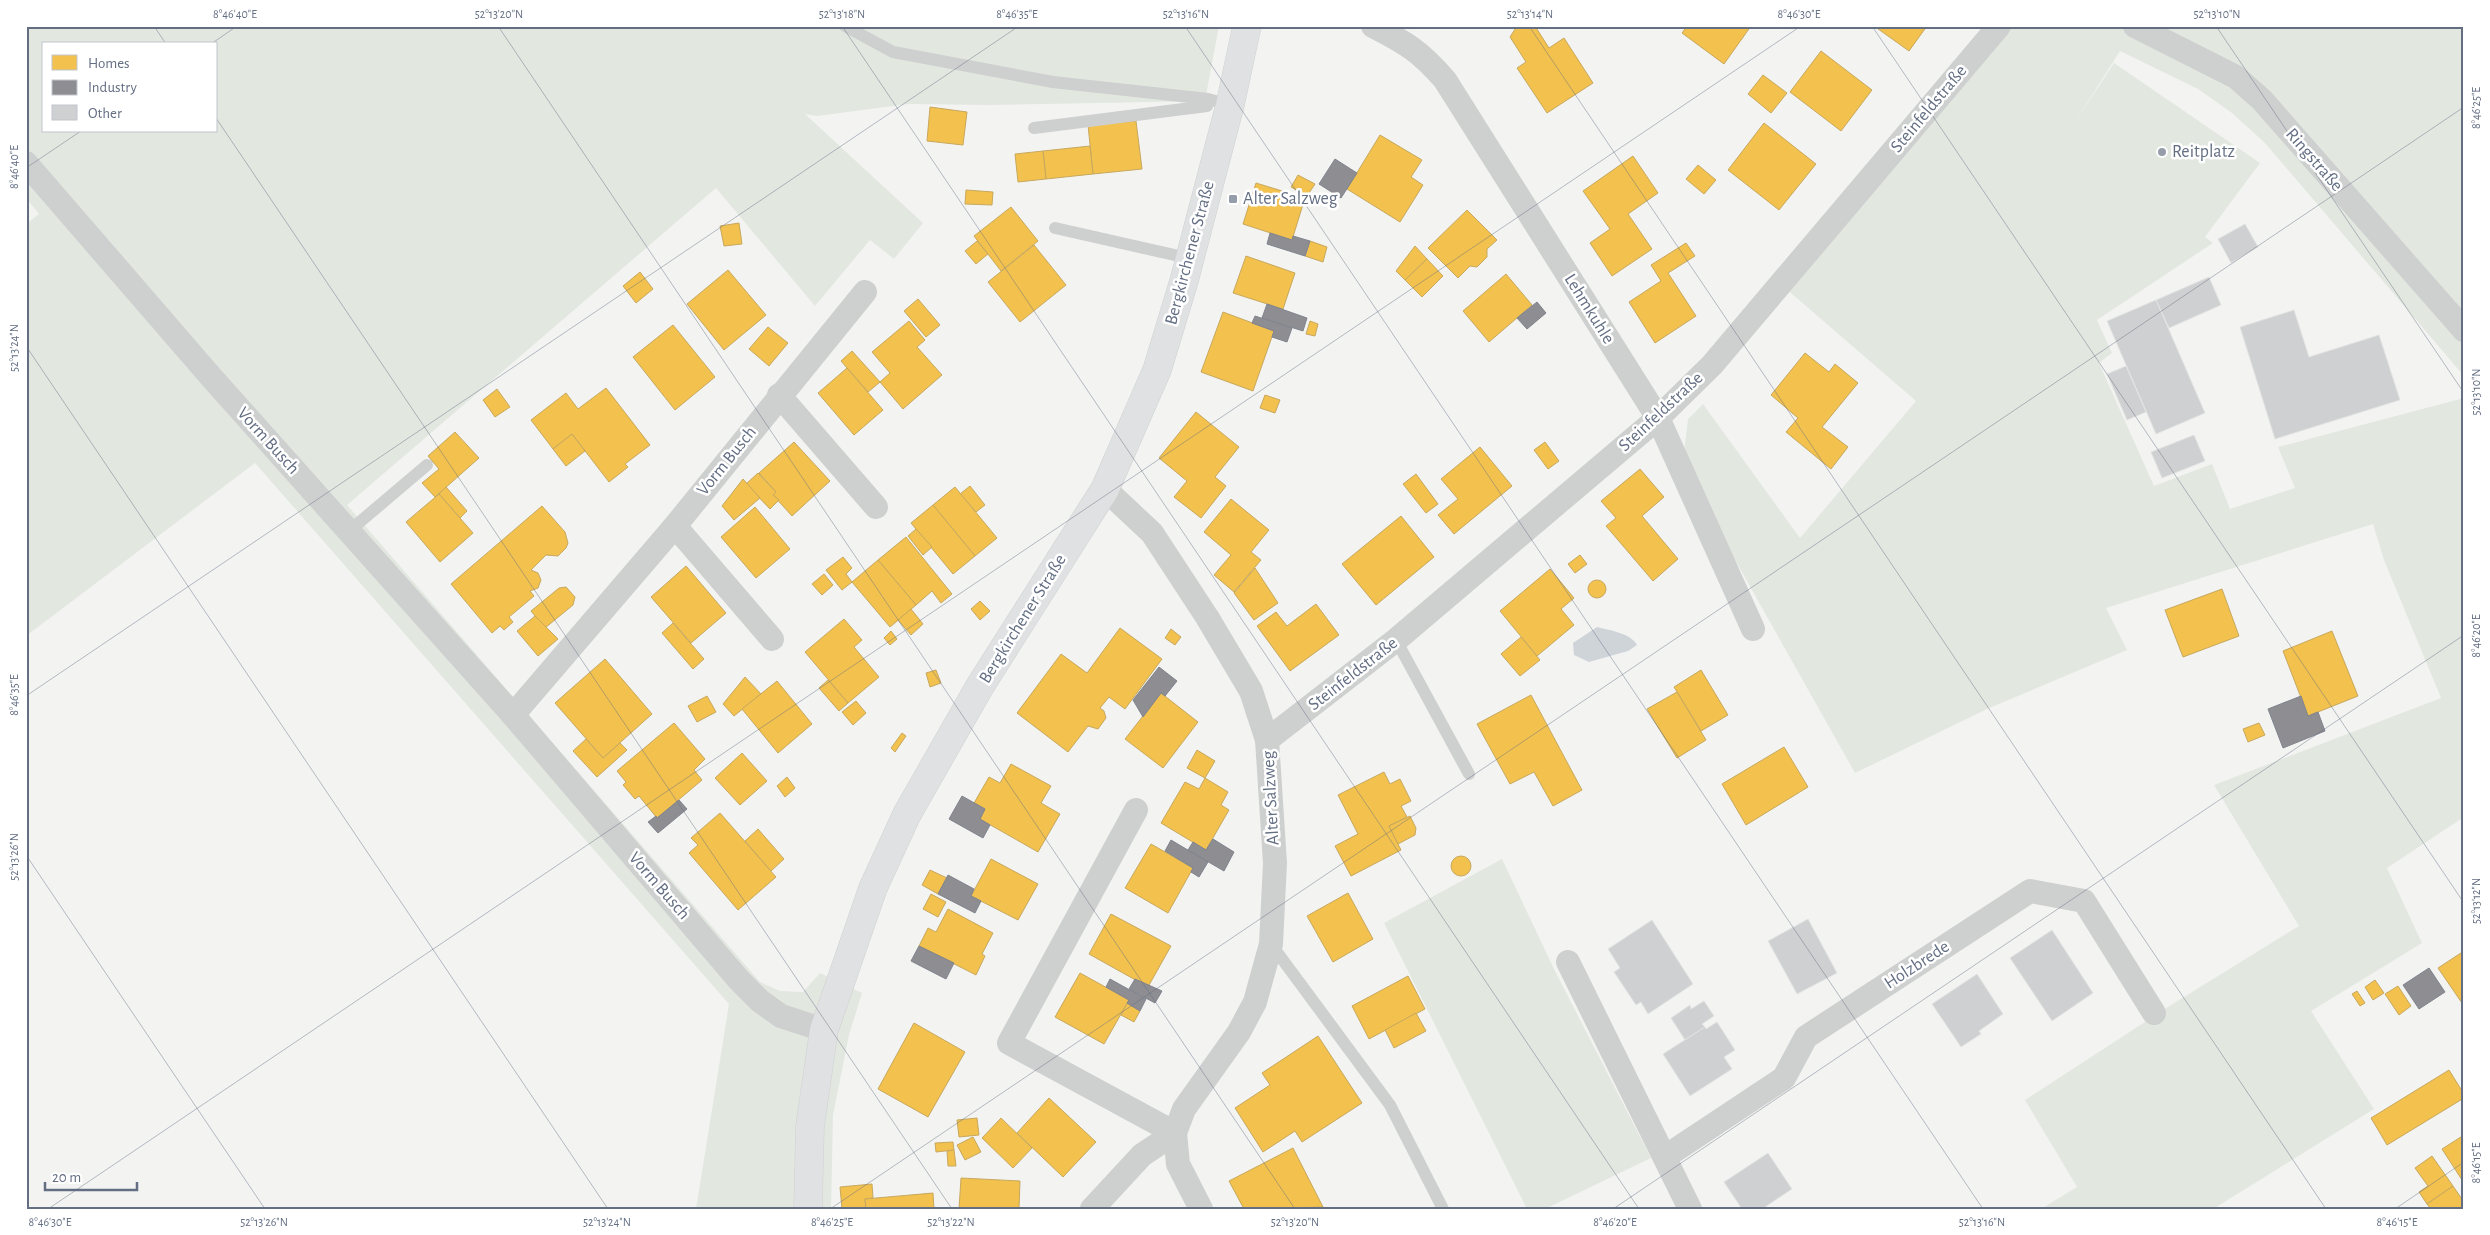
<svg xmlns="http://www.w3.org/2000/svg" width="2490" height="1235" font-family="'Alegreya Sans',sans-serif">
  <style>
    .green { fill: #e2e7e0; fill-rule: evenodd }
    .water { fill: #cfd4d9 }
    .homes { fill: #f2c14e; stroke: #c7a85e }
    .industry { fill: #8d8d92; stroke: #80848e }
    .building { fill: #cfd0d1; stroke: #e2e3e2 }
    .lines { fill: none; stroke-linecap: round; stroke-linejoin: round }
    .secondary-casing { stroke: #cfd1d1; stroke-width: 29 }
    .lane { stroke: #cecfcf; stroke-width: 12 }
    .street { stroke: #cecfcf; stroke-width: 24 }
    .secondary { stroke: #e0e1e2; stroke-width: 28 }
    .ticks { fill: none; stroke: #636e83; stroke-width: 1; stroke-opacity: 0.45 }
    .poi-dot { fill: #959daa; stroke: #fff; stroke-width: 2 }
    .labels { text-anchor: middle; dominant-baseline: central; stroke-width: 5; stroke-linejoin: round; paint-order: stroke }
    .street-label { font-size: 18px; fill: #636e83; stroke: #fff }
    .poi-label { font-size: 18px; fill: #636e83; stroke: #fff; text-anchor: start }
    .neatline { fill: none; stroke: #636e83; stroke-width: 2 }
    .ticks-label { font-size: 12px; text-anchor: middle; fill: #636e83 }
  </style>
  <rect width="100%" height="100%" fill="#f3f4f2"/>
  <g class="green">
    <path d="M26,26H1219L1205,101L989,105L908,104L817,116L805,114L923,223L894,259L870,240L815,306L716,188L347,505L760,982L780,991L803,992L820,973L862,993L849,1035L833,1115L831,1209H696L729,1004L255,463L26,636V224L39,214L26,198ZM44,44H216V131H44Z"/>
    <polygon points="2006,26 2464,26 2464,376 2265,143 2232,113 2198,89 2120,51 2073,125 2114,63 2260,163 2205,237 2213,243 2097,320 2112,353 2099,363 2154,486 2212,464 2230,509 2295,488 2278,447 2464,398 2464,817 2387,868 2422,943 2311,1011 2374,1109 2213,1209 2041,1209 2077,1187 2025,1100 2171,1005 2299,926 2214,785 2441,698 2384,560 2373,524 2106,608 2127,650 1987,709 1855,773 1725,542 1684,452 1688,419 1703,404 1800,538 1916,401 1784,287"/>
    <polygon points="1502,859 1553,967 1651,1158 1545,1209 1527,1209 1384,923"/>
  </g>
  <path class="water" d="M1597,627C1608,630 1631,633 1637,645L1628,651L1589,662L1574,655L1573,643Z"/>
  <g class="homes">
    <polygon points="1517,26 1535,26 1549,48 1564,38 1593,83 1547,113 1517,68 1526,62 1510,37"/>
    <polygon points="1687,26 1751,26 1724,64 1682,33"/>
    <polygon points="1874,26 1927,26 1909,51"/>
    <polygon points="1821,51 1872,90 1841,131 1790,92"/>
    <polygon points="1763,75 1787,93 1771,113 1748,94"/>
    <polygon points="930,107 967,112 963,145 927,141"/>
    <polygon points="1136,121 1142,169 1093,174 1088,125"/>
    <polygon points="1764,123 1816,164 1779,210 1728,170"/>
    <polygon points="1380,135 1422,160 1411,177 1423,185 1400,222 1347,189"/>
    <polygon points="1090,146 1093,174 1046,179 1043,151"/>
    <polygon points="1043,151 1046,179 1018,182 1015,154"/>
    <polygon points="1633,156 1658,193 1628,214 1652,249 1612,276 1590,243 1610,229 1583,191"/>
    <polygon points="1698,165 1716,180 1704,194 1686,179"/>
    <polygon points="1298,175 1315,184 1307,196 1291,187"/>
    <polygon points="1256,183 1305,198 1292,240 1243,224"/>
    <polygon points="966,190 993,192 992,205 965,204"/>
    <polygon points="1011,207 1038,241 1001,271 974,236"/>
    <polygon points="1467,210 1497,240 1487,249 1487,257 1477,267 1470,266 1458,278 1428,248"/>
    <polygon points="739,223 742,244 724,246 720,226"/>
    <polygon points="977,241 988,254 976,264 965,251"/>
    <polygon points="1310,241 1327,247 1323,262 1305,256"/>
    <polygon points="1686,243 1695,256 1668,273 1696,316 1655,343 1629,302 1661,281 1651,265"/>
    <polygon points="1034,245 1066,285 1020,322 988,282"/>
    <polygon points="1415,246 1427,259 1405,280 1396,271"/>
    <polygon points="1246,256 1295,273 1283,309 1233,293"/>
    <polygon points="1427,259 1443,276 1422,297 1405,280"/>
    <polygon points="728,270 766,315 724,350 687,304"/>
    <polygon points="640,272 653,289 636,303 623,286"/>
    <polygon points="1506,274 1532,305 1489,342 1463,311"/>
    <polygon points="918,299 940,325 926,337 904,311"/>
    <polygon points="1223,312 1274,331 1253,391 1201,372"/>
    <polygon points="909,321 925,340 917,347 942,375 903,409 880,382 890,373 872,352"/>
    <polygon points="1310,321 1318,324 1315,336 1306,334"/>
    <polygon points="673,325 715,377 675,410 633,357"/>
    <polygon points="768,327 788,343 769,366 749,349"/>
    <polygon points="852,351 880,382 868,392 841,361"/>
    <polygon points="1805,353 1829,372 1835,364 1858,383 1822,427 1848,447 1831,469 1786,432 1798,418 1771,395"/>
    <polygon points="847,368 883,410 854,435 818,393"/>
    <polygon points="606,388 650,445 625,464 628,467 609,482 572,434 553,449 531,420 566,393 578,409"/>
    <polygon points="497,389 510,407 495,417 483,400"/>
    <polygon points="1265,395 1280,400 1275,413 1260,408"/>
    <polygon points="1196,412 1239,447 1215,477 1226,486 1201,518 1174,497 1187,481 1159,458"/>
    <polygon points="455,432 479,458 435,497 422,483 439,469 428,456"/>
    <polygon points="572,434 585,451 566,466 553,449"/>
    <polygon points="794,442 830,481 792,516 773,495 776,492 759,473"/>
    <polygon points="1545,442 1559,461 1548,469 1534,450"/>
    <polygon points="1480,447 1512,486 1454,534 1438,515 1458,499 1441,479"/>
    <polygon points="1640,469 1664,497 1642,516 1678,559 1653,581 1606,526 1616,518 1601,501"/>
    <polygon points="758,473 776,492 773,495 779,500 770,509 746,484"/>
    <polygon points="1416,474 1438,504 1426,513 1403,484"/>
    <polygon points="743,479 760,498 734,520 722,506"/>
    <polygon points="970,486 985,505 976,512 960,494"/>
    <polygon points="446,487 467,511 460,518 439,494"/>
    <polygon points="955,487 997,538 975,556 933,505"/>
    <polygon points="439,494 473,533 440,562 406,522"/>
    <polygon points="1231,499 1269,530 1251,552 1261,560 1234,592 1214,575 1231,555 1204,532"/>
    <polygon points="933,505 975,556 953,574 911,523"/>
    <polygon points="542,506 565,532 568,543 566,548 558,556 546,555 531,570 538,573 541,580 538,588 530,591 534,596 509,617 513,622 504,630 500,626 492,633 451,584"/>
    <polygon points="755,507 790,549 756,578 721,537"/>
    <polygon points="1401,516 1434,557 1376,605 1342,564"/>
    <polygon points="916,529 932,547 923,555 908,536"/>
    <polygon points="906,537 952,594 941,603 932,591 916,605 878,560"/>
    <polygon points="1580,555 1587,564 1575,573 1568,564"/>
    <polygon points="843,557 852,568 846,574 852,582 842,590 826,570"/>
    <polygon points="878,560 916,605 890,627 852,582"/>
    <polygon points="686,566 726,613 691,643 651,597"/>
    <polygon points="1255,568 1278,603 1254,620 1234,593"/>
    <polygon points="1550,569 1574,598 1561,609 1574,625 1537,656 1500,611"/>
    <polygon points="824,574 833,585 822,595 812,584"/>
    <circle cx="1597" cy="589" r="9"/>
    <polygon points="566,587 575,597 573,605 545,628 531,611 559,588"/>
    <polygon points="2222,589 2239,636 2183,657 2165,610"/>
    <polygon points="980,601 990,611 980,620 971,609"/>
    <polygon points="1316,604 1339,635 1290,671 1257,626 1276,612 1287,626"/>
    <polygon points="911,609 923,624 911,635 898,620"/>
    <polygon points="535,616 558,639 538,656 517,631"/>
    <polygon points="844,619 862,640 854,647 879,677 848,703 805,652"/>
    <polygon points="673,623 704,659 693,669 662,633"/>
    <polygon points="1120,628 1162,659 1125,709 1109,697 1100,708 1104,711 1106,718 1098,729 1088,726 1068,752 1017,713 1061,654 1087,673"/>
    <polygon points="1171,629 1181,637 1175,645 1165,638"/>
    <polygon points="891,631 897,639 890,645 884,638"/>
    <polygon points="2332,631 2358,696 2308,716 2283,651"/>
    <polygon points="1521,637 1540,660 1520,676 1501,654"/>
    <polygon points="605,659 652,714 603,758 555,703"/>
    <polygon points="936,670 941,683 930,687 926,673"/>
    <polygon points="1701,670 1728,715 1701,731 1674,687"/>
    <polygon points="745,677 761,694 734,716 723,704"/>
    <polygon points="828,680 848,703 839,711 819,688"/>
    <polygon points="777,681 812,724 778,753 742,709"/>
    <polygon points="1677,692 1706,740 1677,758 1647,709"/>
    <polygon points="1161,693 1198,722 1163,768 1125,739"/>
    <polygon points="1531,695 1582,790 1553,806 1534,772 1510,784 1477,724"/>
    <polygon points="707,696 716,712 697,722 688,706"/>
    <polygon points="856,701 866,713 853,725 842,712"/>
    <polygon points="674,723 705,759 694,770 702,780 657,818 639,796 635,799 623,785 626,782 617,771"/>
    <polygon points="2259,723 2265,735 2248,742 2243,729"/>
    <polygon points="902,733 906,736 895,752 891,748"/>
    <polygon points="586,739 603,758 620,743 627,750 597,777 573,751"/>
    <polygon points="1784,747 1808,787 1746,825 1722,784"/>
    <polygon points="1197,750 1215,761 1205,778 1187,768"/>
    <polygon points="742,753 767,781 740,805 715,778"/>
    <polygon points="1011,764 1051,786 1041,803 1060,814 1038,852 980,819 985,809 974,803 989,777 1000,783"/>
    <polygon points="1384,772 1390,784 1400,779 1411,801 1401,806 1407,817 1389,826 1401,850 1351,876 1335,846 1358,834 1338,795"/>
    <polygon points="787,777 795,788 785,797 777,786"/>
    <polygon points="1205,778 1228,792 1221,805 1229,810 1206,850 1161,823 1185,782 1199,789"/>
    <polygon points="720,813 776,877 738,910 689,853 698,845 691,838"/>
    <polygon points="1410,816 1416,828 1415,835 1398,844 1389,826"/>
    <polygon points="758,829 784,859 771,871 745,841"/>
    <polygon points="1151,844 1193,868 1168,913 1125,888"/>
    <circle cx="1461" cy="866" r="10"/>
    <polygon points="991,859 1038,884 1018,920 971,896"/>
    <polygon points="930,870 947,878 938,894 922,885"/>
    <polygon points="1348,893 1373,939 1333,962 1307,916"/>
    <polygon points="931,894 946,902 938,917 923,909"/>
    <polygon points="948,909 993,933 982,954 985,956 976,975 919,946 928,928 936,932"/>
    <polygon points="1111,914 1171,946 1148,987 1089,954"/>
    <polygon points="2464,951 2464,1006 2438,968"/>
    <polygon points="1080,973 1129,1000 1104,1044 1055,1017"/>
    <polygon points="1408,976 1425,1009 1369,1039 1352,1006"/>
    <polygon points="2375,980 2384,993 2373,1000 2365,987"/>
    <polygon points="2398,986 2411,1006 2399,1015 2385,994"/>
    <polygon points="2357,991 2365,1003 2360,1006 2352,994"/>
    <polygon points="1127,1003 1140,1011 1134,1022 1121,1015"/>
    <polygon points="1416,1013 1426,1031 1394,1048 1385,1030"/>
    <polygon points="914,1023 965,1052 928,1117 878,1089"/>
    <polygon points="1318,1036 1362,1103 1302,1142 1295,1131 1263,1152 1235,1108 1270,1085 1262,1073"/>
    <polygon points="2449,1070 2464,1094 2464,1098 2387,1145 2371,1118"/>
    <polygon points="1049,1098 1096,1142 1063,1177 1017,1133"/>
    <polygon points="977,1118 979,1135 959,1137 957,1120"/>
    <polygon points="1001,1118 1032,1148 1013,1168 982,1138"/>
    <polygon points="2464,1135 2464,1183 2442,1149"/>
    <polygon points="973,1137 981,1152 965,1160 957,1145"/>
    <polygon points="953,1142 954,1150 936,1152 935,1143"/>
    <polygon points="1293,1148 1323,1207 1244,1209 1229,1181"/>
    <polygon points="954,1150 956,1166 948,1166 947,1151"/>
    <polygon points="2432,1156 2453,1186 2427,1204 2419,1192 2428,1186 2415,1168"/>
    <polygon points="961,1178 1020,1181 1019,1209 959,1209"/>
    <polygon points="872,1184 873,1198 865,1199 866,1209 842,1209 840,1187"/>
    <polygon points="2453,1186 2464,1202 2464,1209 2431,1209 2427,1204"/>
    <polygon points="933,1193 934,1209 866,1209 865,1199"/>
  </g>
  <g class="industry">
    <polygon points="1335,159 1357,173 1341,198 1319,184"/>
    <polygon points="1270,233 1292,240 1293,236 1310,241 1305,256 1267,244"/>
    <polygon points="1537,302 1546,313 1527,329 1517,318"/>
    <polygon points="1267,304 1307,318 1303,331 1262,318"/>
    <polygon points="1255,316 1292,328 1287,342 1272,337 1274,331 1252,323"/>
    <polygon points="1159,667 1177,681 1165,696 1161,693 1143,717 1133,700"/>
    <polygon points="2301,696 2308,716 2318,712 2325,731 2283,748 2268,709"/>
    <polygon points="962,796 985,809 980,819 990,825 983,838 949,819"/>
    <polygon points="679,800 687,809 658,833 648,822 656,816 657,818"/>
    <polygon points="1213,839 1234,852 1224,871 1188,850 1193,842 1206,850"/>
    <polygon points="1171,840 1208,862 1199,877 1191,872 1193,868 1165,851"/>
    <polygon points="948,875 974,889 971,896 981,901 975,913 938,894"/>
    <polygon points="919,946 954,963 946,979 911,961"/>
    <polygon points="2429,968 2445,992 2419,1009 2403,985"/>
    <polygon points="1110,979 1146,999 1140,1011 1127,1003 1129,1000 1106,987"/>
    <polygon points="1135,979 1162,991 1155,1003 1129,989"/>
  </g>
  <g class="building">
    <polygon points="2245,224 2258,247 2231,263 2218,239"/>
    <polygon points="2209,277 2221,305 2169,328 2156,300"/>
    <polygon points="2156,300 2205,413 2156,434 2107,321"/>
    <polygon points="2294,310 2309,357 2379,335 2400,400 2275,439 2240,327"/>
    <polygon points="2126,366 2146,412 2127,420 2107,374"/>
    <polygon points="2194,435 2205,461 2162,478 2151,452"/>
    <polygon points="1808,919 1837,973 1797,994 1768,941"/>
    <polygon points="1652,920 1693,984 1648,1014 1641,1002 1636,1005 1614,972 1620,968 1608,949"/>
    <polygon points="2052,930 2093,993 2052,1021 2010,958"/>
    <polygon points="1977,974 2003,1014 1979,1031 1981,1034 1961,1047 1932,1004"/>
    <polygon points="1704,1001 1714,1016 1702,1024 1705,1027 1685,1040 1671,1018 1690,1005 1691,1009"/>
    <polygon points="1717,1022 1735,1050 1724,1057 1732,1069 1690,1096 1663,1054 1705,1027 1706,1029"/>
    <polygon points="1768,1153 1792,1189 1762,1209 1742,1209 1724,1182"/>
  </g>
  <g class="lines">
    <defs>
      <polyline id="secondary" points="808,1209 810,1126 824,1030 873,888 907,814 980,686 1105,489 1157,370 1184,281 1230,105 1247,26"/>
    </defs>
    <use href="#secondary" class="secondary-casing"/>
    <g class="lane">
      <polyline points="845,26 893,52 1053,82 1208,99 1230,105"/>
      <polyline points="1034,128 1207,106"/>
      <polyline points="1055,228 1188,258"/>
      <polyline points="348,532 427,465"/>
      <polyline points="1396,640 1469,774"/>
      <polyline points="1271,944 1390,1105 1443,1209"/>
    </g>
    <g class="street">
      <path d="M1373,26C1406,43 1420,51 1445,80L1658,418L1753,629"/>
      <polyline points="2135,26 2236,77 2262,100 2464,330"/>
      <polyline points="26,163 212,378 513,715 739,980 760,1001 781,1016 824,1030"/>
      <polyline points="779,395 876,507"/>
      <polyline points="1105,489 1152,533 1207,617 1251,691 1267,740 1275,863 1271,944 1255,1002 1239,1032 1184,1109 1175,1133 1178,1164 1201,1209"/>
      <polyline points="675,526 772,639"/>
      <polyline points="513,715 675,526 865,292"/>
      <polyline points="1267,740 1396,640 1658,418 1712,365 1999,26"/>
      <polyline points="1568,962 1690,1209"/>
      <polyline points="1665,1157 1784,1078 1806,1037 2030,891 2084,901 2154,1013"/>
      <polyline points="1092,1209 1142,1155 1175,1133 1009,1043 1136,810"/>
    </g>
    <use href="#secondary" class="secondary"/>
  </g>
  <path class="ticks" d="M154,26L166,44M498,26L1295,1209M842,26L1639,1209M1185,26L1983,1209M1529,26L2326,1209M1872,26L2464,903M2216,26L2464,393M211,44L237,26M216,118L952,1209M26,168L81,131M26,346L608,1209M26,696L1019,26M26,855L265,1209M48,1209L1801,26M830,1209L2464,107M1613,1209L2464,635M2395,1209L2464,1162"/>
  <g class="poi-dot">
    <circle cx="2162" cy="152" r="5"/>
    <rect x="1228" y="194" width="10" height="10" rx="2.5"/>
  </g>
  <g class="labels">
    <g class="street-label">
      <text transform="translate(1929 109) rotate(-50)">Steinfeldstraße</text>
      <text transform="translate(2314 160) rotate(49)">Ringstraße</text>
      <text transform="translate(1190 253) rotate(-75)">Bergkirchener Straße</text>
      <text transform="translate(1589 309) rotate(58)">Lehmkuhle</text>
      <text transform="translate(1661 412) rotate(-43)">Steinfeldstraße</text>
      <text transform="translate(268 441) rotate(48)">Vorm Busch</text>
      <text transform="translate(727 461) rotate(-51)">Vorm Busch</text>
      <text transform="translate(1023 619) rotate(-58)">Bergkirchener Straße</text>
      <text transform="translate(1353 674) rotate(-38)">Steinfeldstraße</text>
      <text transform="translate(1271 798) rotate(-93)">Alter Salzweg</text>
      <text transform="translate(659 886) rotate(49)">Vorm Busch</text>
      <text transform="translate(1917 965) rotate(-33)">Holzbrede</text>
    </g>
    <g class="poi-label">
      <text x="2172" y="152">Reitplatz</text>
      <text x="1243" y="199">Alter Salzweg</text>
    </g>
  </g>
  <rect width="2490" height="1235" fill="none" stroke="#ffffff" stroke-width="55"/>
  <rect x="42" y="42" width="175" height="90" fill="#ffffff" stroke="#c1c5cd"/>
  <rect x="52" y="55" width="25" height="15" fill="#f2c14e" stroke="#c1c5cd"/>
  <text x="88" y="68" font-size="15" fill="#636e83">Homes</text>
  <rect x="52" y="80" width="25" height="15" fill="#8d8d92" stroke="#c1c5cd"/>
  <text x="88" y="92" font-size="15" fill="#636e83">Industry</text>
  <rect x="52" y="105" width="25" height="15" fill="#cfd0d1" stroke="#c1c5cd"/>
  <text x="88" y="118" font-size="15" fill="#636e83">Other</text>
  <path d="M45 1182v8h92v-8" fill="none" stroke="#636e83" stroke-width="2.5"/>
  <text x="52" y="1182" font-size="15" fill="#636e83" stroke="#ffffff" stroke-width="4" paint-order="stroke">20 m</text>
  <rect x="28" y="28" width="2434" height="1180" class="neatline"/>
  <g class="ticks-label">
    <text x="235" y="18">8°46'40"E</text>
    <text x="499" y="18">52°13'20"N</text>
    <text x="842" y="18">52°13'18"N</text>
    <text x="1017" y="18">8°46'35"E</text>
    <text x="1186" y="18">52°13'16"N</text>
    <text x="1530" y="18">52°13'14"N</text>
    <text x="1799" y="18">8°46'30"E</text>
    <text x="2217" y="18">52°13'10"N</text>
    <text transform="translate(2476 108) rotate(-90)" y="4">8°46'25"E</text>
    <text transform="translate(14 167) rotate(-90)" y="4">8°46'40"E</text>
    <text transform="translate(14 348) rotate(-90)" y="4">52°13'24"N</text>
    <text transform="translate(2476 392) rotate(-90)" y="4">52°13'10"N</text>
    <text transform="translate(2476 636) rotate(-90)" y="4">8°46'20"E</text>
    <text transform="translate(14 695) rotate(-90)" y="4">8°46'35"E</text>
    <text transform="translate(14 857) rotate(-90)" y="4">52°13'26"N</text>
    <text transform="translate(2476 901) rotate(-90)" y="4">52°13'12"N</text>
    <text transform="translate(2476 1163) rotate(-90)" y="4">8°46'15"E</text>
    <text x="50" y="1226">8°46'30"E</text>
    <text x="264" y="1226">52°13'26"N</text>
    <text x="607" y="1226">52°13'24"N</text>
    <text x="832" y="1226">8°46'25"E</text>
    <text x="951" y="1226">52°13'22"N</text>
    <text x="1295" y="1226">52°13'20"N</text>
    <text x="1615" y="1226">8°46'20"E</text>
    <text x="1982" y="1226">52°13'16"N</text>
    <text x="2397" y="1226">8°46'15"E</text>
  </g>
</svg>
